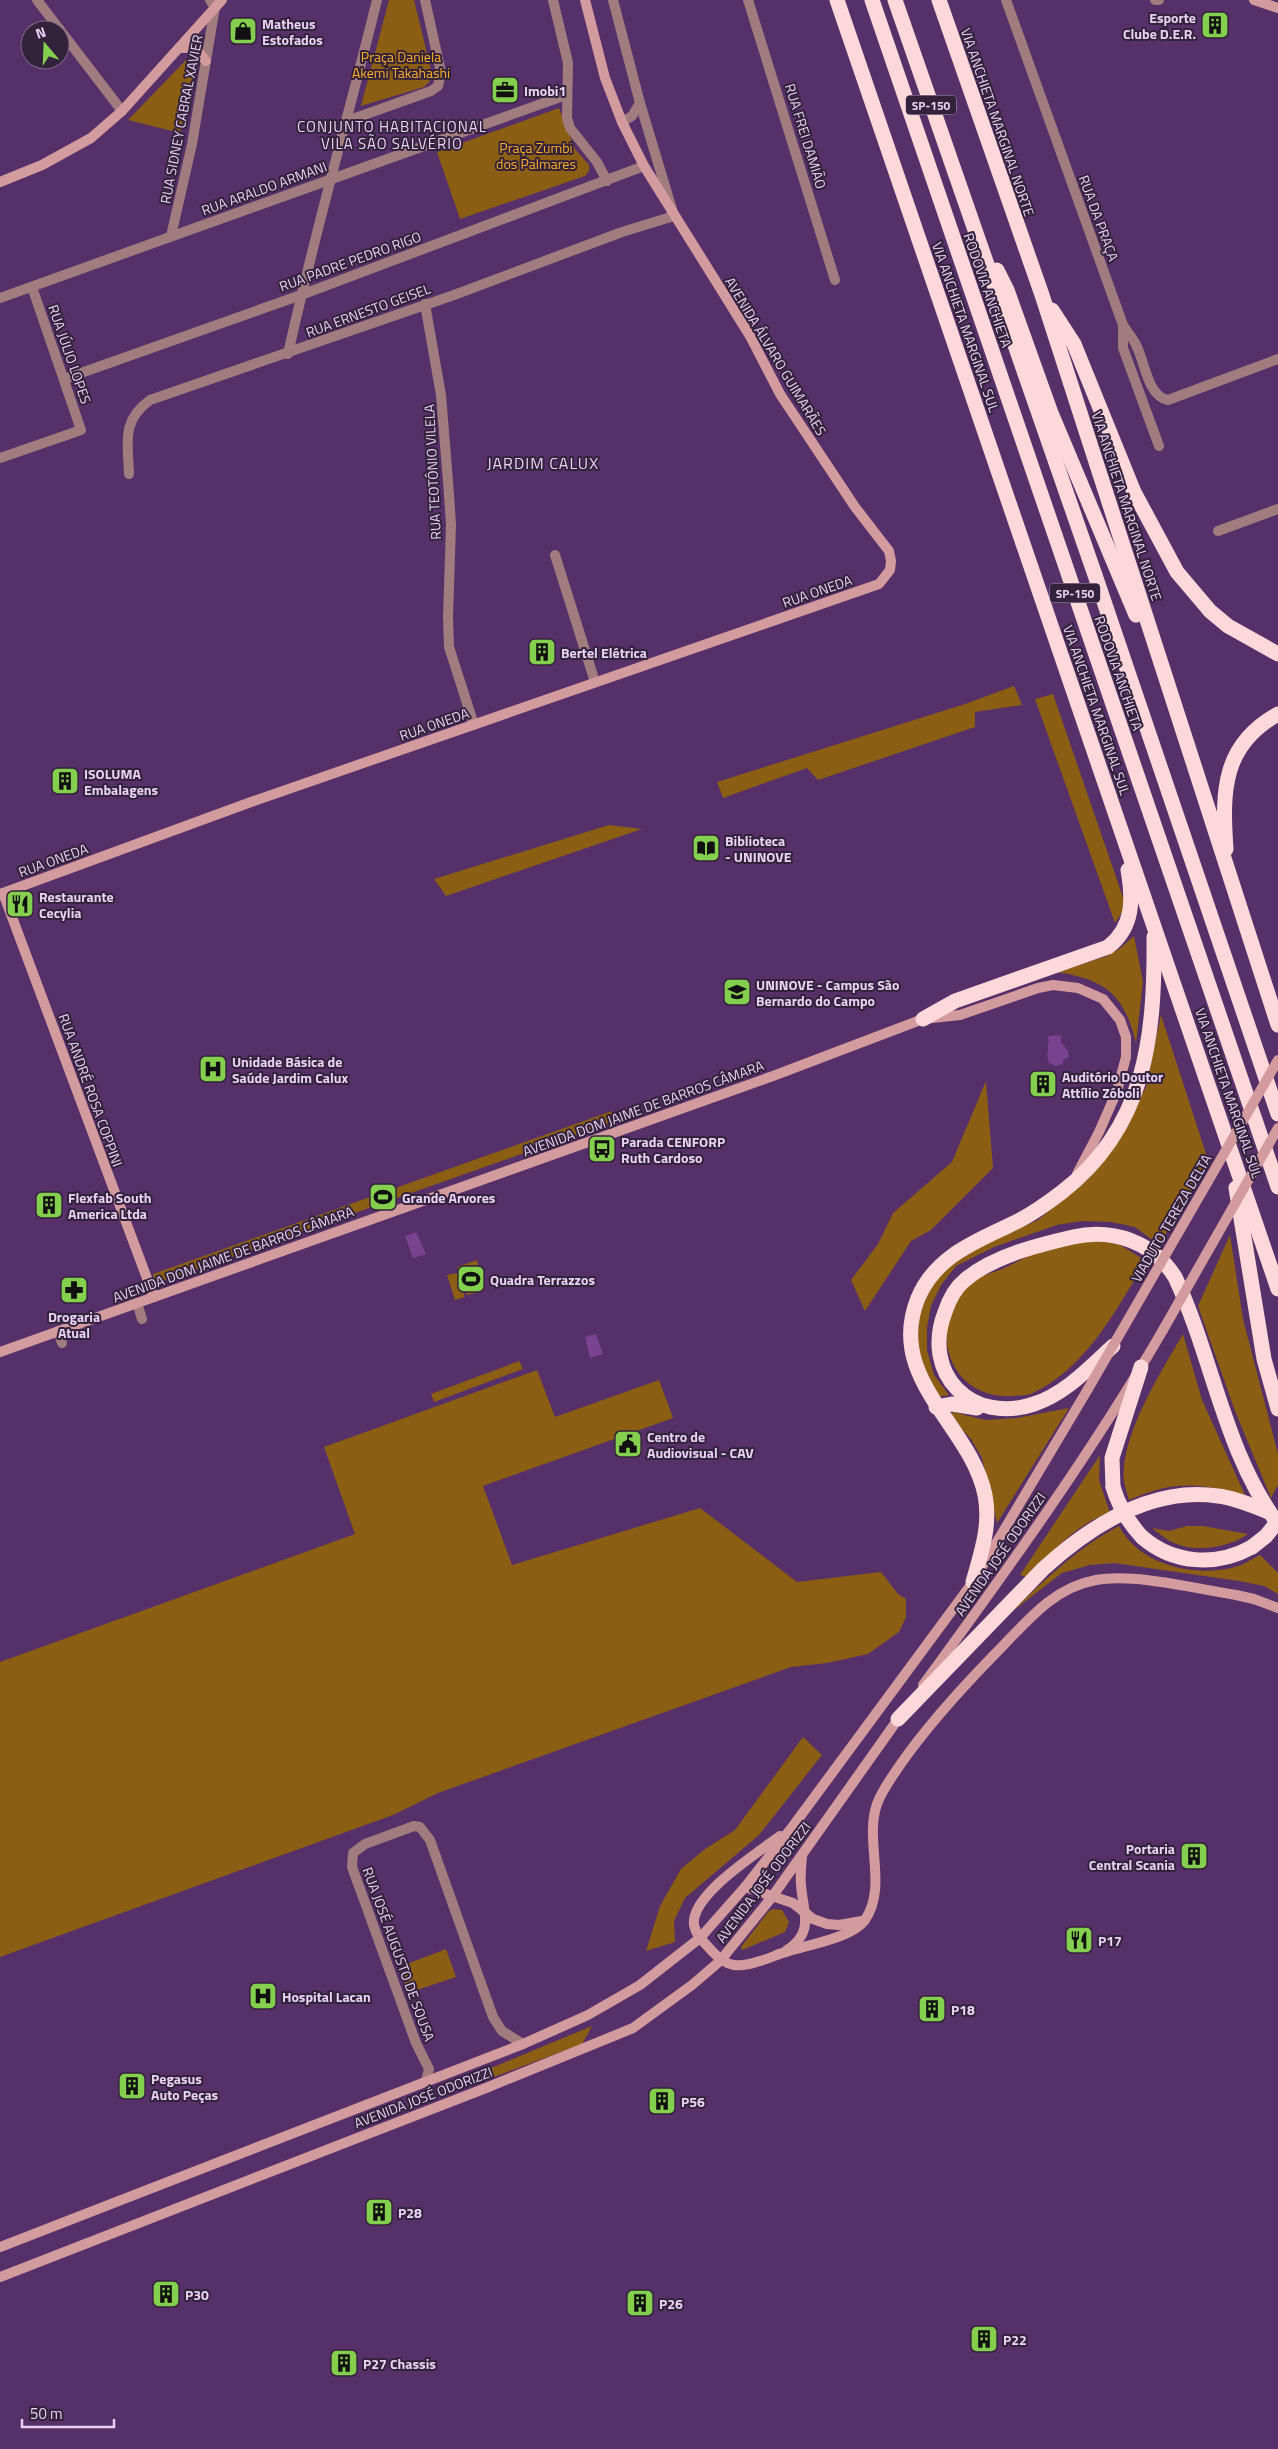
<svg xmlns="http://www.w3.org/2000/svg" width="1278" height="2449" font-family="'Titillium Web',sans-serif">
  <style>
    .green { fill: #8b5e14 }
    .water { fill: #794392 }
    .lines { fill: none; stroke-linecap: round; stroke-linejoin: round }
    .street { stroke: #a07c7e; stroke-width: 10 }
    .secondary { stroke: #d49b9f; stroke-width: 10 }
    .highway { stroke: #fcd8da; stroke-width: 15 }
    .secondary-bridge { stroke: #d49b9f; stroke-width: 10 }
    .highway-bridge { stroke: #fcd8da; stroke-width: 15 }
    .labels { text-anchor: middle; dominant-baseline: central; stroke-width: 4; stroke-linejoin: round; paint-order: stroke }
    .shield { fill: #33223b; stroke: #b29dbc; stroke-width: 1 }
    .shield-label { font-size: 12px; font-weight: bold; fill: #e8d2f3 }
    .poi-label { font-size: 14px; font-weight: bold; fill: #e8d2f3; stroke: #33223b; text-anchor: start }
    .park-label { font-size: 14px; fill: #fdae23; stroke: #33223b }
    .street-label { font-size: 14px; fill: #e8d2f3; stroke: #33223b }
    .neighbourhood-label { font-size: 15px; letter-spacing: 1px; fill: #e8d2f3; stroke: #33223b }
    .quarter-label { font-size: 16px; letter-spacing: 1px; fill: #e8d2f3; stroke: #33223b }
  </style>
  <rect width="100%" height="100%" fill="#563068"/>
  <g class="green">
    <polygon points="389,0 414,0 432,74 429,82 424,87 361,106"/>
    <polygon points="186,60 190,60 196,66 180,133 128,120"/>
    <polygon points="559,108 575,149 589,165 589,171 585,176 460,219 437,152"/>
    <polygon points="1014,686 1022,705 975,712 975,727 818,780 807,768 723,798 717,782 965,704"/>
    <polygon points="1053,694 1126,906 1115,923 1035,699"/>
    <polygon points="609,825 642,829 446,896 434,879"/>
    <path d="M1134,936L1143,982L1136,1043C1124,994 1106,980 1057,972L1107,956L1119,949Z"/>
    <polygon points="1161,1015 1209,1163 1159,1245 1135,1227 1111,1222 1081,1221 1057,1225 994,1247 956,1266 941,1285 931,1306 927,1327 927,1350 934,1375 949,1395 937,1397 927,1377 917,1343 920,1311 931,1283 944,1268 983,1244 1038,1220 1089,1178 1129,1121 1146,1087"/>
    <polygon points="986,1081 993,1168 931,1230 911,1241 865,1311 851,1280 878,1244 893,1213 952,1162"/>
    <polygon points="612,1111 614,1121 155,1284 153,1274"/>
    <polygon points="1230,1235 1243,1319 1278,1454 1278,1485 1271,1498 1235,1411 1198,1306"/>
    <path d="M1092,1239L1120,1245L1146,1261C1115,1311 1087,1368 1031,1394C1026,1396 1018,1395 1012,1396C947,1400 924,1322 972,1282C979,1276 991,1273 1000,1270C1016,1263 1034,1252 1051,1247C1065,1243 1079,1242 1092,1239Z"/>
    <polygon points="477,1260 484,1291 467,1295 457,1267"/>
    <polygon points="457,1273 465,1297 455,1300 447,1275"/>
    <path d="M1183,1334L1202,1400L1245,1495C1198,1483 1174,1480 1129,1500C1127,1493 1125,1487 1124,1481C1120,1436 1161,1372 1183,1334Z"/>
    <polygon points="519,1361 523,1369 434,1402 431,1394"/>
    <polygon points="537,1370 555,1417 659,1380 673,1418 483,1486 512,1565 700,1508 797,1582 881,1572 898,1594 906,1599 906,1617 899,1632 868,1654 827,1663 791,1667 438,1793 393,1815 0,1957 0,1662 355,1534 324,1447"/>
    <polygon points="1069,1408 997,1523 982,1458 971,1439 950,1417 953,1412 985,1420 1017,1418"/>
    <path d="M1100,1455L1099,1480L1110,1513C1076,1523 1052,1553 1028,1577L1020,1575Z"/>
    <path d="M1119,1526C1139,1565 1195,1578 1235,1567C1243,1565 1252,1559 1260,1555L1278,1573V1594L1264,1586L1239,1581L1114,1563L1090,1565L1062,1573L1010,1613C1044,1581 1077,1548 1119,1526Z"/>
    <path d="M1187,1526H1203L1248,1534C1229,1548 1194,1553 1172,1542C1165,1539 1159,1533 1152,1528L1169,1531Z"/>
    <polygon points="803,1737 822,1755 759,1835 685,1898 674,1921 675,1942 646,1951 660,1906 681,1869 705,1849 735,1830"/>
    <polygon points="773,1909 782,1910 789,1922 785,1932 742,1950 741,1947 768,1912"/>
    <polygon points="446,1949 456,1977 408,1993 399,1967"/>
    <polygon points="592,2026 582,2044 486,2080 484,2071"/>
  </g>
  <g class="water">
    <path d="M1061,1035V1042L1068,1051L1069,1057L1063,1060V1064L1055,1066L1049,1063C1045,1053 1050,1046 1048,1036Z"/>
    <polygon points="416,1232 426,1254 413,1258 405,1236"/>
    <polygon points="596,1334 603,1354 590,1358 585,1337"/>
  </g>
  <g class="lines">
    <g class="street">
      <polyline points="37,0 60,30"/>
      <polyline points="553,0 568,63 567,118 570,128 597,162 607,181"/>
      <polyline points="748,0 835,280"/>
      <polyline points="1006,0 1123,325 1123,348 1159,446"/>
      <polyline points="1155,0 1159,0"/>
      <polyline points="60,30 122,111"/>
      <polyline points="347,121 431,91 438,86 441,72 425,0"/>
      <polyline points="622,122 632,116 640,103"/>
      <polyline points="171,236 192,144 215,7 210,0"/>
      <polyline points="0,298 566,95"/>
      <polyline points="425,304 441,395 449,494 451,524 448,618 449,647 474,725"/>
      <path d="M1123,325C1127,332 1133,338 1136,345C1145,361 1147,396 1168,400L1278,359"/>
      <path d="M288,354C314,235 348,118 377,0"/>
      <polyline points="64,379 301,295 644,166"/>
      <polyline points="0,458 81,430 32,287"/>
      <path d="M129,474C128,443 121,421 150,400L454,295L622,232L674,216L640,103L613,0"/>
      <polyline points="1218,531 1278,509"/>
      <polyline points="555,555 595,682"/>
      <polyline points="137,1303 142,1319"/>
      <polyline points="58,1331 62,1343"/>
      <polyline points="426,2081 429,2069 416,2043 352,1867 353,1853 365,1844 414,1826 420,1827 430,1840 493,2017 502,2031 523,2044"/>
    </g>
    <g class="secondary">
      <polyline points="1254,0 1278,8"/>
      <polyline points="179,48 195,48 206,61"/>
      <polyline points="0,182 42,165 91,138 122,111 222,0"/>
      <polyline points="3,893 154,1297"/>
      <polyline points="0,894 251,802 879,584 890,570 891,561 889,551 855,507 780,394 750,336 644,166 622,122 605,78 585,0"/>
      <polyline points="0,1352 773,1076 923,1019 960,1015 1038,988 1053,985 1078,988 1103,999 1120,1020 1126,1037 1126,1057 1117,1091 1099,1132 1077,1174"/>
      <path d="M923,1685C1007,1570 1091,1454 1163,1330"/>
      <path d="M780,1836C759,1852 690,1895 694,1925C696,1936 705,1943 712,1951C727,1968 739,1968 760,1961C769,1959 777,1954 786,1952C807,1945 852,1938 865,1920C888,1886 864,1841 877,1804C882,1790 892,1777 900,1765C927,1726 959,1691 992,1657C1010,1639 1027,1619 1047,1603C1061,1592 1079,1583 1096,1580C1135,1573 1197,1589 1236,1595L1254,1599L1278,1608"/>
      <polyline points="745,1887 793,1903 813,1919 827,1924 839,1925 862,1921"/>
      <path d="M787,1950C815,1932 803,1912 801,1885C800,1876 801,1867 802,1857"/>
      <polyline points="0,2247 523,2044 588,2015 640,1985 700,1938 745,1887 793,1826 973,1582 1088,1389"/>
      <polyline points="0,2277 486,2088 633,2028 692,1985 720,1961 772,1897 901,1715"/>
    </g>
    <g class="highway">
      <polyline points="837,0 1278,1289"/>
      <polyline points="872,0 1278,1187"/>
      <polyline points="895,0 1095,575 1278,1114"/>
      <polyline points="939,0 1042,295 1278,1025"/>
      <polyline points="997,270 1007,290 1051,413 1136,615"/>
      <polyline points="1052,310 1074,344 1134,492 1177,572 1210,611 1228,626 1278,654"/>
      <path d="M1226,849C1222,792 1222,745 1278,714"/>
      <path d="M923,1019L955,1001L1108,947C1134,927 1133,899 1128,870"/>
      <polyline points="1236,1188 1264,1359 1278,1409"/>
      <path d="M1113,1346C1089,1368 1065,1394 1034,1404C972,1425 921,1374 945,1312C949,1300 955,1288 965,1280C993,1256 1038,1245 1073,1237C1113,1228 1153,1242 1175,1277C1213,1358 1224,1451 1278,1524"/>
      <polyline points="936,1407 952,1404 977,1408"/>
      <polyline points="1113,1487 1112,1458 1141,1367"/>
      <path d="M1142,1537C1173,1564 1216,1567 1252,1547"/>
      <path d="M973,1582C981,1553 991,1526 985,1495C971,1425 885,1379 918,1298C937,1253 981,1240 1020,1220C1035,1212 1049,1202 1062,1192C1146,1127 1155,1036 1154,937"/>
      <path d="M898,1719L1043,1569C1089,1527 1152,1486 1218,1496C1236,1498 1253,1506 1269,1512"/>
    </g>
    <g class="secondary-bridge">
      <polyline points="1163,1330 1278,1128"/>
      <polyline points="1088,1389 1278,1060"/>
    </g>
    <g class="highway-bridge">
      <path d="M1113,1487C1119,1507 1128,1522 1142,1537"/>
      <polyline points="1252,1547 1266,1536 1278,1521"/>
    </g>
  </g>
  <defs>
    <symbol id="building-square" viewBox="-11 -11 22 22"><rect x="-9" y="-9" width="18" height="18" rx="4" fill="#84cf4d" stroke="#33223b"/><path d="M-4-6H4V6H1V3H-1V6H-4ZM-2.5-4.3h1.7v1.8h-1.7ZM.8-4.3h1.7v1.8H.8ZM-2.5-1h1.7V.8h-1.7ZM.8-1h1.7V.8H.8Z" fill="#111"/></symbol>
    <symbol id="shop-square" viewBox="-11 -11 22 22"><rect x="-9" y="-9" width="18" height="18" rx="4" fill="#84cf4d" stroke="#33223b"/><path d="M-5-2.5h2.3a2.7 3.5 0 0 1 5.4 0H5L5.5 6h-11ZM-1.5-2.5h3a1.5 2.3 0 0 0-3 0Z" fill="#111"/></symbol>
    <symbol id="office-square" viewBox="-11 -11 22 22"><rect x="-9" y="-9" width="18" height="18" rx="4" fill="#84cf4d" stroke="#33223b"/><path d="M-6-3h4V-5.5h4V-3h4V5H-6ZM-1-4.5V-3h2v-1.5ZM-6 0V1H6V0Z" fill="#111"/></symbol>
    <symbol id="library-square" viewBox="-11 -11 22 22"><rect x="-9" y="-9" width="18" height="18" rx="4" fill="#84cf4d" stroke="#33223b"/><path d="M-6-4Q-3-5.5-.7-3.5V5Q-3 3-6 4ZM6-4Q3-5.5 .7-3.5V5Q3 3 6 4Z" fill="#111"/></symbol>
    <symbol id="restaurant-square" viewBox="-11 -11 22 22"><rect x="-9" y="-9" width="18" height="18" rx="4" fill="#84cf4d" stroke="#33223b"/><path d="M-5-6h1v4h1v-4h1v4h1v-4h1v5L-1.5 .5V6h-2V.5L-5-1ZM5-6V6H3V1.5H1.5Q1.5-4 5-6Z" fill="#111"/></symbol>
    <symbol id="university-square" viewBox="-11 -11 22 22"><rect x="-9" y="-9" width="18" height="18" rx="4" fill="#84cf4d" stroke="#33223b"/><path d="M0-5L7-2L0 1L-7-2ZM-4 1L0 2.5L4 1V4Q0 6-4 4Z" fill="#111"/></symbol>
    <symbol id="hospital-square" viewBox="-11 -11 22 22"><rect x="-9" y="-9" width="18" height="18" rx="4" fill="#84cf4d" stroke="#33223b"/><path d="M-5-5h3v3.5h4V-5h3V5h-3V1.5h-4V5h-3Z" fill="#111"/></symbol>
    <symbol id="bus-square" viewBox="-11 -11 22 22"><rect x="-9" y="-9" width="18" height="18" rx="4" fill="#84cf4d" stroke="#33223b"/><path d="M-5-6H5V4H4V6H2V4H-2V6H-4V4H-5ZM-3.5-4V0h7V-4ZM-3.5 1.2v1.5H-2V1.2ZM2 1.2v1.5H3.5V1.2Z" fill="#111"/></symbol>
    <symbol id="stadium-square" viewBox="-11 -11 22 22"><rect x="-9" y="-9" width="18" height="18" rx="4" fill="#84cf4d" stroke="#33223b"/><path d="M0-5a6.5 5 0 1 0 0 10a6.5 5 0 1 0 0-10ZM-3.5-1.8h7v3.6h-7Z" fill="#111"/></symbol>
    <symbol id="pharmacy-square" viewBox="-11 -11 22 22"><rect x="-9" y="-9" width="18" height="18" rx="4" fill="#84cf4d" stroke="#33223b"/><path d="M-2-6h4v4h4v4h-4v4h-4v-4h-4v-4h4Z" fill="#111"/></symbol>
    <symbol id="civic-square" viewBox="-11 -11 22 22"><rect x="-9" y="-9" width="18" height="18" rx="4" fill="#84cf4d" stroke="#33223b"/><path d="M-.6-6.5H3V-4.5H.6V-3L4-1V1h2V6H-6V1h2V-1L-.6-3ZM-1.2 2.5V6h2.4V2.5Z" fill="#111"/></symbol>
  </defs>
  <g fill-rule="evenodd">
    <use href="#building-square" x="1199" y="9" width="32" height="32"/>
    <use href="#shop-square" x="227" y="15" width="32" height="32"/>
    <use href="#office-square" x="489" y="74" width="32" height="32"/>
    <use href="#building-square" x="526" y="636" width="32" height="32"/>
    <use href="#building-square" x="49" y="765" width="32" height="32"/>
    <use href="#library-square" x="690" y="832" width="32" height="32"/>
    <use href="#restaurant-square" x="4" y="888" width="32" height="32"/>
    <use href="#university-square" x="721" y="976" width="32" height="32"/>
    <use href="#hospital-square" x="197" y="1053" width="32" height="32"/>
    <use href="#building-square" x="1027" y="1068" width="32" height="32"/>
    <use href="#bus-square" x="586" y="1133" width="32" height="32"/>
    <use href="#stadium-square" x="367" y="1181" width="32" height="32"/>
    <use href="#building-square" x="33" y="1189" width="32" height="32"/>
    <use href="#stadium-square" x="455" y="1263" width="32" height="32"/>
    <use href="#pharmacy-square" x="58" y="1274" width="32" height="32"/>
    <use href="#civic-square" x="612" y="1428" width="32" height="32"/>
    <use href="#building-square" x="1178" y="1840" width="32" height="32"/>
    <use href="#restaurant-square" x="1063" y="1924" width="32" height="32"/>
    <use href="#hospital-square" x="247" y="1980" width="32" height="32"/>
    <use href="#building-square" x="916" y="1993" width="32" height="32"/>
    <use href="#building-square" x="116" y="2070" width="32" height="32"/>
    <use href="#building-square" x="646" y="2085" width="32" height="32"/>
    <use href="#building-square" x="363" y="2196" width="32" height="32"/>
    <use href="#building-square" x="150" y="2278" width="32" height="32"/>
    <use href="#building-square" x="624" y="2287" width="32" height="32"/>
    <use href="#building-square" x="968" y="2323" width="32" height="32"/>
    <use href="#building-square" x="328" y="2347" width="32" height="32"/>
  </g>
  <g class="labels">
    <g class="shield">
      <rect x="906" y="95.5" width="50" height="19" rx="4"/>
      <rect x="1050" y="583.5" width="50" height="19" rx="4"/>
    </g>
    <g class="shield-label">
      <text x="931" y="105">SP-150</text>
      <text x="1075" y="593">SP-150</text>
    </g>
    <g class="poi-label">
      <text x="1196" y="17" text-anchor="end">Esporte<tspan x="1196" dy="16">Clube D.E.R.</tspan></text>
      <text x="262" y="23">Matheus<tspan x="262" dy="16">Estofados</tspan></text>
      <text x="524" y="90">Imobi1</text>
      <text x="561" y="652">Bertel Elétrica</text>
      <text x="84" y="773">ISOLUMA<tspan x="84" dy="16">Embalagens</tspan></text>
      <text x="725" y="840">Biblioteca<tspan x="725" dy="16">- UNINOVE</tspan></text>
      <text x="39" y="896">Restaurante<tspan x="39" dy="16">Cecylia</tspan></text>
      <text x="756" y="984">UNINOVE - Campus São<tspan x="756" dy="16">Bernardo do Campo</tspan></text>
      <text x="232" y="1061">Unidade Básica de<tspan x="232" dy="16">Saúde Jardim Calux</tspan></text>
      <text x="1062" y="1076">Auditório Doutor<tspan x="1062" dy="16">Attílio Zóboli</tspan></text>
      <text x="621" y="1141">Parada CENFORP<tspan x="621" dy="16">Ruth Cardoso</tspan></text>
      <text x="68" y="1197">Flexfab South<tspan x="68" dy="16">America Ltda</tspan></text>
      <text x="402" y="1197">Grande Arvores</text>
      <text x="490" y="1279">Quadra Terrazzos</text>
      <text x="74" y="1316" text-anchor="middle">Drogaria<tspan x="74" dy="16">Atual</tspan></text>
      <text x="647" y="1436">Centro de<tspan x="647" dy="16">Audiovisual - CAV</tspan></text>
      <text x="1175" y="1848" text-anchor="end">Portaria<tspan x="1175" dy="16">Central Scania</tspan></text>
      <text x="1098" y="1940">P17</text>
      <text x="282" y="1996">Hospital Lacan</text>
      <text x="951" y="2009">P18</text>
      <text x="151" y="2078">Pegasus<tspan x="151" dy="16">Auto Peças</tspan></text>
      <text x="681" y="2101">P56</text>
      <text x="398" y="2212">P28</text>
      <text x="185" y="2294">P30</text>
      <text x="659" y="2303">P26</text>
      <text x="1003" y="2339">P22</text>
      <text x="363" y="2363">P27 Chassis</text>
    </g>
    <g class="park-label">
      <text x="401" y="56">Praça Daniela<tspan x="401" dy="16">Akemi Takahashi</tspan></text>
      <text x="536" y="147">Praça Zumbi<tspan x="536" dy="16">dos Palmares</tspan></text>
    </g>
    <g class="street-label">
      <text transform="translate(181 119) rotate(-79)">RUA SIDNEY CABRAL XAVIER</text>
      <text transform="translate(998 122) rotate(71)">VIA ANCHIETA MARGINAL NORTE</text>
      <text transform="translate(806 136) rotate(73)">RUA FREI DAMIÃO</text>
      <text transform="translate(264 188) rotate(-20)">RUA ARALDO ARMANI</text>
      <text transform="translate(1099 218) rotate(70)">RUA DA PRAÇA</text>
      <text transform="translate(350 261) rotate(-20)">RUA PADRE PEDRO RIGO</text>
      <text transform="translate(988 290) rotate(71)">RODOVIA ANCHIETA</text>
      <text transform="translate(368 310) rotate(-20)">RUA ERNESTO GEISEL</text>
      <text transform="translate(966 327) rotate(71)">VIA ANCHIETA MARGINAL SUL</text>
      <text transform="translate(70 354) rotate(71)">RUA JÚLIO LOPES</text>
      <text transform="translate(776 356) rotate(59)">AVENIDA ÁLVARO GUIMARÃES</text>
      <text transform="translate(432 472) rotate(-93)">RUA TEOTÔNIO VILELA</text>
      <text transform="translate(1127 506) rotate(72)">VIA ANCHIETA MARGINAL NORTE</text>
      <text transform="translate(817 591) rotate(-19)">RUA ONEDA</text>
      <text transform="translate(1119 673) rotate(71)">RODOVIA ANCHIETA</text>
      <text transform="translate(1097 710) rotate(71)">VIA ANCHIETA MARGINAL SUL</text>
      <text transform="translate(434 724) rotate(-19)">RUA ONEDA</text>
      <text transform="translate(53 860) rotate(-20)">RUA ONEDA</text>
      <text transform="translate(91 1090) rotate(70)">RUA ANDRÉ ROSA COPPINI</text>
      <text transform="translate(1229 1093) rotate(71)">VIA ANCHIETA MARGINAL SUL</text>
      <text transform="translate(643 1108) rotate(-20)">AVENIDA DOM JAIME DE BARROS CÂMARA</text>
      <text transform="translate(1171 1218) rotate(-60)">VIADUTO TEREZA DELTA</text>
      <text transform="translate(233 1254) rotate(-20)">AVENIDA DOM JAIME DE BARROS CÂMARA</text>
      <text transform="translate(1000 1554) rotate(-55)">AVENIDA JOSÉ ODORIZZI</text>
      <text transform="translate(763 1882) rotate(-53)">AVENIDA JOSÉ ODORIZZI</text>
      <text transform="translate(399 1954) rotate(70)">RUA JOSÉ AUGUSTO DE SOUSA</text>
      <text transform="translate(423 2097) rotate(-21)">AVENIDA JOSÉ ODORIZZI</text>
    </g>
    <g class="neighbourhood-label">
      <text x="392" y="126">CONJUNTO HABITACIONAL<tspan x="392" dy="17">VILA SÃO SALVÉRIO</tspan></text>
    </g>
    <g class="quarter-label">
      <text x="543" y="463">JARDIM CALUX</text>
    </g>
  </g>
  <g transform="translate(45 45) rotate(341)"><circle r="24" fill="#33223b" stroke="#7b6885"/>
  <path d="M0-4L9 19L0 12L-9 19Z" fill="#84cf4d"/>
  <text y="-8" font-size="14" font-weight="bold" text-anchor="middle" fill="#e8d2f3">N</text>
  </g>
  <path d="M22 2419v8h92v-8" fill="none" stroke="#e8d2f3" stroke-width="2.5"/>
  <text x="30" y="2419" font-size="15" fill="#e8d2f3" stroke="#33223b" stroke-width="4" paint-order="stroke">50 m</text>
</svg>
